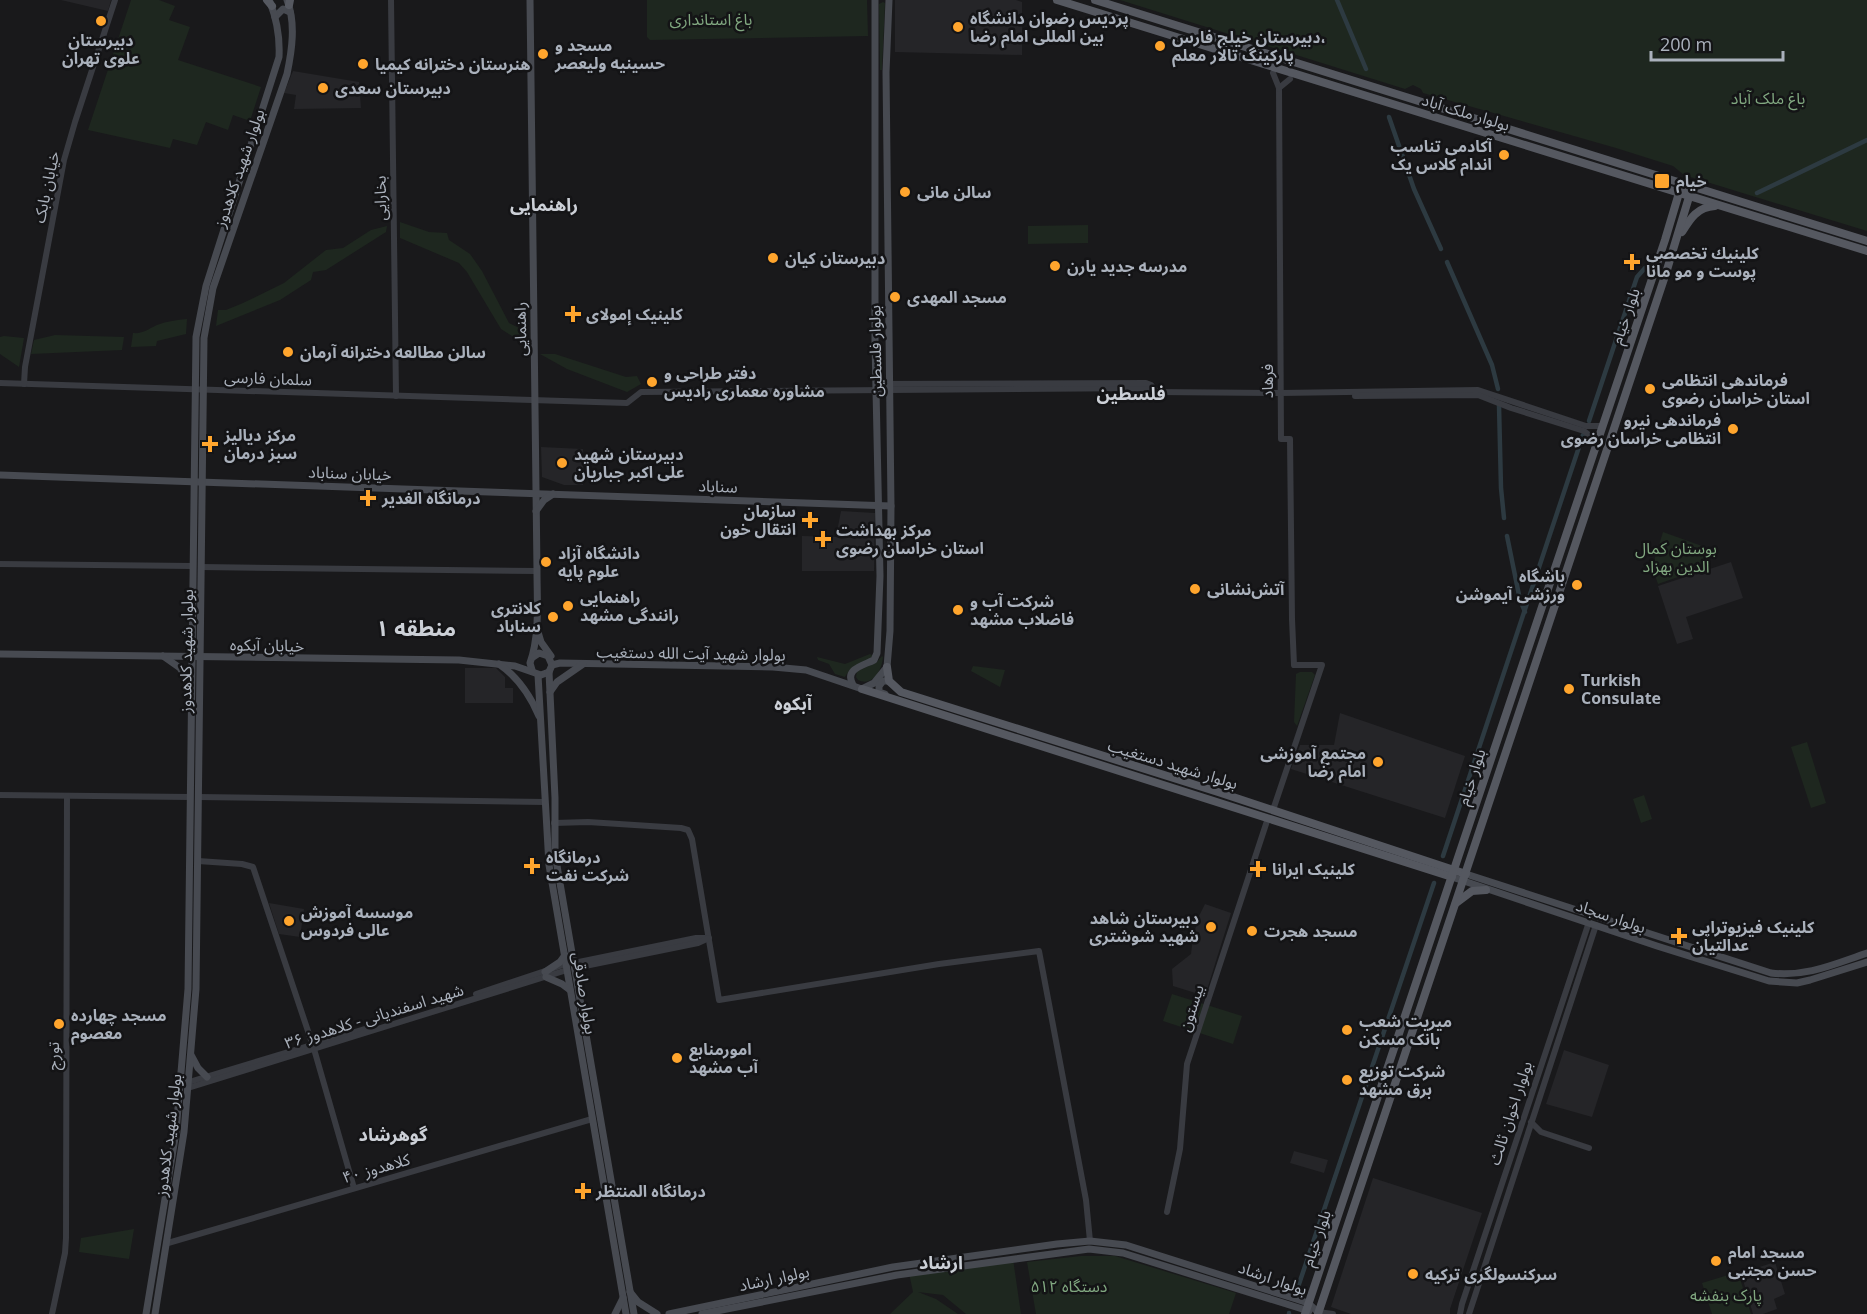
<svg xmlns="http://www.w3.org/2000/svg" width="1867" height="1314" font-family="'Open Sans','Noto Sans Arabic',sans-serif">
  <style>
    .built { fill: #252528 }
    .green { fill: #1e271f }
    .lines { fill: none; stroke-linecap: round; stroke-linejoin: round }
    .canal { stroke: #2d3a41; stroke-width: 4.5 }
    .tertiary { stroke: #393b41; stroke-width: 6 }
    .secondary { stroke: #474a51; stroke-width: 7 }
    .primary { stroke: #555860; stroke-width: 8 }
    .poi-dot { fill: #ffa52d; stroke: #141416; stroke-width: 2 }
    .labels { text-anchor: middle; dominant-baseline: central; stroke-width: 5; stroke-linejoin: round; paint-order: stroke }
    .poi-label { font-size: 16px; font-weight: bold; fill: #aab1bc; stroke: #141416; text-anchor: start }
    .park-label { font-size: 16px; fill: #81a880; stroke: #141416 }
    .street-label { font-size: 16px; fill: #aab1bc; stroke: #141416 }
    .neighbourhood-label { font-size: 18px; font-weight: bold; fill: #ccd0d7; stroke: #141416 }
    .district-label { font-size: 22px; font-weight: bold; fill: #ccd0d7; stroke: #141416 }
  </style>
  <rect width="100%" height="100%" fill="#19191b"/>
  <g class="built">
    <polygon points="61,0 111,0 108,11"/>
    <polygon points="895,0 1016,0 1022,2 1022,55 895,52"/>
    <polygon points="293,71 359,82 361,108 294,109 296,95 284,93"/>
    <polygon points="541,447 583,449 583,485 564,485 542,477"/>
    <polygon points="841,511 875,513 874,571 802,571 802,536 836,537"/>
    <polygon points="1731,562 1743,598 1686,617 1693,639 1677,644 1658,586"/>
    <polygon points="465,668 496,668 505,677 505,688 513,688 513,703 465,703"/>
    <polygon points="1340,713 1465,756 1445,818 1291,769 1300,745 1334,745"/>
    <polygon points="269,903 304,909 300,937 279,934"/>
    <polygon points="1205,904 1231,913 1205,996 1173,986 1172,969 1191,954 1193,937 1199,916"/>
    <polygon points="1564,1050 1609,1065 1592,1117 1546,1104"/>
    <polygon points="1294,1151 1328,1160 1324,1173 1290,1163"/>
    <polygon points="1373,1178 1482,1213 1450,1309 1450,1314 1351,1314 1331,1307"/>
    <polygon points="1775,1262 1785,1294 1774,1299 1777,1309 1763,1314 1753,1314 1741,1273"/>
  </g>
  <g class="green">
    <polygon points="131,0 159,0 175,6 169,20 190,27 178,60 261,87 250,121 233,115 228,130 206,122 197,145 173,139 170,148 88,130"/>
    <polygon points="647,0 867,0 868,36 650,40 647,37"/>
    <polygon points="1120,0 1867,0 1867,231 1684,175 1673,166 1616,148 1423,93 1421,89 1413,85 1405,89"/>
    <polygon points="883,2 885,3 882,70 880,70 879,4"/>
    <polygon points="400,222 429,232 447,233 449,240 470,254 482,271 509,323 525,331 525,344 501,329 467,272 459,263 400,238"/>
    <polygon points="1088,225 1088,243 1028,244 1028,226"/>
    <polygon points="387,226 386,232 326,270 313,272 311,280 280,300 216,326 218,310 226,310 243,303 284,283 326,250 343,248 371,230"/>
    <path d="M187,319L186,334L157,341L156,346L131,347L133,333C143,334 148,329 157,325C167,321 177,320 187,319Z"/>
    <polygon points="55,335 124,337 122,350 31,354 34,340"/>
    <polygon points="4,336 24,338 19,367 0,354 0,337"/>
    <polygon points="540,354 555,354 626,377 637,376 641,384 627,392 567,369"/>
    <polygon points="1663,532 1702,546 1709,566 1658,584 1652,567"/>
    <path d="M870,654L873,656C862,666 853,663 845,677L835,674L829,664L818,660L817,657L845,664Z"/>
    <path d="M882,656L883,657C882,670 873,687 858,680L856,677L857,671L876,663Z"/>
    <polygon points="973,666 1005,670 1000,687 971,671"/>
    <polygon points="1300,672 1312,672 1315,675 1297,726 1294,722 1296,674"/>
    <polygon points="1807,742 1826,803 1811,808 1791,747"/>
    <polygon points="1644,795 1652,819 1641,823 1633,799"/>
    <polygon points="1172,994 1242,1016 1233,1044 1163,1021"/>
    <polygon points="134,1229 129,1259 79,1252 81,1238"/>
    <polygon points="1081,1256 1115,1256 1236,1293 1229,1314 1036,1314 1027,1262"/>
    <polygon points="1013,1259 1021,1314 966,1314 943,1295 918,1292 936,1299 958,1314 890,1314 913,1292 909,1273"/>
    <polygon points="1738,1272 1751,1314 1712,1314 1702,1283"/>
  </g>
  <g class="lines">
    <g class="canal">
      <polyline points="1337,0 1366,69"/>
      <polyline points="1389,117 1414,189 1441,249"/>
      <polyline points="1757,193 1867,140"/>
      <polyline points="1447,262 1492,365 1498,389"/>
      <polyline points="1499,405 1501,488 1504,518"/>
      <polyline points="1589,421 1637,277 1645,268"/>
      <polyline points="1507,536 1520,600 1525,612"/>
      <polyline points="1443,856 1583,435"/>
      <polyline points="1297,1290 1434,883"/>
      <polyline points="1289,1314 1289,1313"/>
    </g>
    <g class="tertiary">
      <polyline points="391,0 396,396"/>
      <polyline points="1273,73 1279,88 1281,439 1290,439 1292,619 1294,665 1322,665 1273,810"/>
      <polyline points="1279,88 1290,79"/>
      <polyline points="0,383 627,403 641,392 1148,388 1157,396"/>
      <polyline points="24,384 25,367 64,160 75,122 115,0"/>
      <polyline points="876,384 1146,383 1151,385 1157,392"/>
      <polyline points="1157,392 1281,393 1478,390 1586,426 1603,426"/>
      <polyline points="1355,396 1478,395 1511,408 1584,431 1598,442"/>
      <polyline points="0,564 192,566"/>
      <polyline points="201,567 537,571"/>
      <polyline points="0,795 190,797"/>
      <polyline points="198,797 545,802"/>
      <polyline points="554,823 588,822 681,828 688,830 692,839 719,1000 939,964 1039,951 1086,1200 1090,1241"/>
      <polyline points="198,861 242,864 253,867 314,1049 354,1188"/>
      <polyline points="574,963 696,938 705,938"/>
      <polyline points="575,968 698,943 709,938"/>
      <polyline points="476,994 566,964"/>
      <polyline points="189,1082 368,1028"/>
      <polyline points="188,1088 567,970"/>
      <polyline points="1531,1122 1541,1132 1589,1148"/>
      <polyline points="1167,1212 1180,1149 1187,1064 1268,818"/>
      <polyline points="168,1243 592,1119"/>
      <polyline points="1318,1312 1333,1314"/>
      <polyline points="52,1314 65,1253 66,1238 67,796"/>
      <polyline points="1460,1314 1462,1304 1589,922"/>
      <polyline points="1469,1314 1596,925"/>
    </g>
    <g class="secondary">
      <path d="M530,0L537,571C537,601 540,635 530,663L532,670"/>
      <polyline points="275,17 283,9 290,12"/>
      <polyline points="0,475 891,506"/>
      <polyline points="536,511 544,500 553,494"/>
      <polyline points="538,632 541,642 551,656"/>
      <polyline points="0,654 459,660 515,666 541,675 549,672 552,665 548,656 539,653 533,657"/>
      <polyline points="163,656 180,668 190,684"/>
      <path d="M499,664C518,677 530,695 539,716"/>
      <polyline points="552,665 560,663 773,667 806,670 862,689 874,683 887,667 890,631 891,506 886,72 889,0"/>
      <polyline points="549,672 555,798 555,854 634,1314"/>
      <polyline points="538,675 549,865 626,1314"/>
      <path d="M853,685C844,669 862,666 874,660L877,653L880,576L875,343V0"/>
      <polyline points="550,692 557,682 583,664"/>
      <polyline points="885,694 879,692 879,686 883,681 889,681"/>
      <path d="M1466,874L1771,973C1807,977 1834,964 1867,953"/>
      <polyline points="1452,877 1657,946 1769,981 1797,983 1810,980 1867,962"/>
      <polyline points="545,972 560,962 565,955"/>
      <polyline points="546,977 562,984 570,990"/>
      <polyline points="191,1055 198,1068 207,1077"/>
      <polyline points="630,1292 638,1302 657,1314"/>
      <path d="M146,1314L176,1132L188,989L196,337L206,286L279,57C280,38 277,20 270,2"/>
      <path d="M155,1314L184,1132L196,989L204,338L213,288L287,74C292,50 296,23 287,0"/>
      <polyline points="615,1314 623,1298"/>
      <polyline points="669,1314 893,1267 1057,1244 1090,1241 1126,1245 1296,1299 1308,1303 1318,1312"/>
      <polyline points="702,1314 897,1275 1089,1249 1123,1253 1309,1311"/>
    </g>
    <g class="primary">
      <polyline points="267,0 272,6"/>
      <polyline points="1057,0 1867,251"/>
      <polyline points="1095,0 1867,241"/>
      <polyline points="289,5 290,0"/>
      <path d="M1682,232C1690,219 1697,207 1715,206"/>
      <polyline points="887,667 889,681 901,692 1218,792 1466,874"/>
      <polyline points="862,689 1452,877"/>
      <polyline points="1456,903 1472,891 1486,890"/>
      <polyline points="1305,1314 1665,240 1679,193 1687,184"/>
      <polyline points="1318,1314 1666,273 1689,197 1687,184"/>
    </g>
  </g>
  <g class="poi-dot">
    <circle cx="101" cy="21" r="6"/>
    <circle cx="958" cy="27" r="6"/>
    <circle cx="1160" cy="46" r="6"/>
    <circle cx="543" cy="54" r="6"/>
    <circle cx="363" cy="64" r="6"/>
    <circle cx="323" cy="88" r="6"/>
    <circle cx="1504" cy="155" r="6"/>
    <rect x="1654" y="173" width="16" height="16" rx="3"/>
    <circle cx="905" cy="192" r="6"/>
    <circle cx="773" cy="258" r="6"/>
    <path d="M1629 253h6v6h6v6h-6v6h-6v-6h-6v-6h6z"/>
    <circle cx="1055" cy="266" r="6"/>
    <circle cx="895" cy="297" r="6"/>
    <path d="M570 305h6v6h6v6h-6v6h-6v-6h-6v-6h6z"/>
    <circle cx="288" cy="352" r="6"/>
    <circle cx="652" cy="382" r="6"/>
    <circle cx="1650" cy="389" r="6"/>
    <circle cx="1733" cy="429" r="6"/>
    <path d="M207 435h6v6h6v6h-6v6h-6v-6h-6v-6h6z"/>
    <circle cx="562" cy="463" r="6"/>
    <path d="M365 489h6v6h6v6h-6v6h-6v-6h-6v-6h6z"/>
    <path d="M807 511h6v6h6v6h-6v6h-6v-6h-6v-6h6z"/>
    <path d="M820 530h6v6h6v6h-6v6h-6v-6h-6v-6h6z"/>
    <circle cx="546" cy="562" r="6"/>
    <circle cx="1577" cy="585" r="6"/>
    <circle cx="1195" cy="589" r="6"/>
    <circle cx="568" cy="606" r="6"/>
    <circle cx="958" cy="610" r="6"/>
    <circle cx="553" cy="617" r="6"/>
    <circle cx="1569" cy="689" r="6"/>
    <circle cx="1378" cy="762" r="6"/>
    <path d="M529 857h6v6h6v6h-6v6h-6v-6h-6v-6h6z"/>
    <path d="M1255 860h6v6h6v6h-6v6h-6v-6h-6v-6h6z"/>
    <circle cx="289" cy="921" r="6"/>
    <circle cx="1211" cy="927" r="6"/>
    <circle cx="1252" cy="931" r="6"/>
    <path d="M1676 927h6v6h6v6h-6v6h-6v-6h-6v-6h6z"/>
    <circle cx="59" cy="1024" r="6"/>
    <circle cx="1347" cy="1030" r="6"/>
    <circle cx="677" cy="1058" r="6"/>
    <circle cx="1347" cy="1080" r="6"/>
    <path d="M580 1182h6v6h6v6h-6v6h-6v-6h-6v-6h6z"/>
    <circle cx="1716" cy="1261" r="6"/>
    <circle cx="1413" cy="1274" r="6"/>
  </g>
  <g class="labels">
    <g class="poi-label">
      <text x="970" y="18">پردیس رضوان دانشگاه<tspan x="970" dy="18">بین المللی امام رضا</tspan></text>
      <text x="1172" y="37">دبیرستان خیلج فارس،<tspan x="1172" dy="18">پارکینگ تالار معلم</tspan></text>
      <text x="101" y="40" text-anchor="middle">دبیرستان<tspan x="101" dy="18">علوی تهران</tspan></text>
      <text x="555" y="45">مسجد و<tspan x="555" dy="18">حسینیه ولیعصر</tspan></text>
      <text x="375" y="64">هنرستان دخترانه کیمیا</text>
      <text x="335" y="88">دبیرستان سعدی</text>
      <text x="1492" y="146" text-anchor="end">آکادمی تناسب<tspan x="1492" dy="18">اندام کلاس یک</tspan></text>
      <text x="1676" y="181">خیام</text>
      <text x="917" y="192">سالن مانی</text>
      <text x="1646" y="253">كلينيك تخصصي<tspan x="1646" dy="18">پوست و مو مانا</tspan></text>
      <text x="785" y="258">دبیرستان کیان</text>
      <text x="1067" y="266">مدرسه جدید یارن</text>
      <text x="907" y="297">مسجد المهدی</text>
      <text x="586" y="314">کلینیک إمولای</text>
      <text x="300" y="352">سالن مطالعه دخترانه آرمان</text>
      <text x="664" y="373">دفتر طراحی و<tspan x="664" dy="18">مشاوره معماری رادیس</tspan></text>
      <text x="1662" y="380">فرماندهی انتظامی<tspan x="1662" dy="18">استان خراسان رضوی</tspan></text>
      <text x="1721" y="420" text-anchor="end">فرماندهی نیرو<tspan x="1721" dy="18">انتظامی خراسان رضوی</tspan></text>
      <text x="224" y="435">مرکز دیالیز<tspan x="224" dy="18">سبز درمان</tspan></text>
      <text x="574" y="454">دبیرستان شهید<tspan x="574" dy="18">علی اکبر جباریان</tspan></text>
      <text x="382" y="498">درمانگاه الغدیر</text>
      <text x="796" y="511" text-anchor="end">سازمان<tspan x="796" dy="18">انتقال خون</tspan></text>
      <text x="836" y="530">مرکز بهداشت<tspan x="836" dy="18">استان خراسان رضوی</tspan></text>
      <text x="558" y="553">دانشگاه آزاد<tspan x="558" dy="18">علوم پایه</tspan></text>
      <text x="1565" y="576" text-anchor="end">باشگاه<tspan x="1565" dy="18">ورزشی آیموشن</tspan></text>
      <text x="1207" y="589">آتش‌نشانی</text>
      <text x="580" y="597">راهنمایی<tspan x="580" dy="18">رانندگی مشهد</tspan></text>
      <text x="970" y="601">شرکت آب و<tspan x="970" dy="18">فاضلاب مشهد</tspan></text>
      <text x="541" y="608" text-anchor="end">کلانتری<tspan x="541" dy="18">سناباد</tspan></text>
      <text x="1581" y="680">Turkish<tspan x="1581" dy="18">Consulate</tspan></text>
      <text x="1366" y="753" text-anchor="end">مجتمع آموزشی<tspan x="1366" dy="18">امام رضا</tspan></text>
      <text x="546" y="857">درمانگاه<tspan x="546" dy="18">شرکت نفت</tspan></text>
      <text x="1272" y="869">کلینیک ایرانا</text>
      <text x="301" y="912">موسسه آموزش<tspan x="301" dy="18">عالی فردوس</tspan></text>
      <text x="1199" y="918" text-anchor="end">دبیرستان شاهد<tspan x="1199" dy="18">شهید شوشتری</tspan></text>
      <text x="1692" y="927">کلینیک فیزیوتراپی<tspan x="1692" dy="18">عدالتیان</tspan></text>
      <text x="1264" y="931">مسجد هجرت</text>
      <text x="71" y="1015">مسجد چهارده<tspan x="71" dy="18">معصوم</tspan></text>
      <text x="1359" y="1021">میریت شعب<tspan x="1359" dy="18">بانک مسکن</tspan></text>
      <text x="689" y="1049">امورمنابع<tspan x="689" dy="18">آب مشهد</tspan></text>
      <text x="1359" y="1071">شرکت توزیع<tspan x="1359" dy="18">برق مشهد</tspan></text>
      <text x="596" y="1191">درمانگاه المنتظر</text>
      <text x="1728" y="1252">مسجد امام<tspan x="1728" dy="18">حسن مجتبی</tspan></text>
      <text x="1425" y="1274">سرکنسولگری ترکیه</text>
    </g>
    <g class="park-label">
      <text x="711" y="19">باغ استانداری</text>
      <text x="1768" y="98">باغ ملک آباد</text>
      <text x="1676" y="548">بوستان کمال<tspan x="1676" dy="18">الدین بهزاد</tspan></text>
      <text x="1069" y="1286">۵۱۲ دستگاه</text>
      <text x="1726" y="1295">پارک بنفشه</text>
    </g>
    <g class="street-label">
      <text transform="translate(1466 112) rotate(17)">بولوار ملک آباد</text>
      <text transform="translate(239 168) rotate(-71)">بولوار شهید کلاهدوز</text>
      <text transform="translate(46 187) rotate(-78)">خیابان بابک</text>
      <text transform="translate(380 198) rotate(-91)">بخارایی</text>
      <text transform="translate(1625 316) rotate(-71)">بلوار خیام</text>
      <text transform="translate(520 329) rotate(-91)">راهنمایی</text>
      <text transform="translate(875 351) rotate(-91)">بولوار فلسطین</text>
      <text transform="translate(268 378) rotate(2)">سلمان فارسی</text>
      <text transform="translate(1267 381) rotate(-90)">فرهاد</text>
      <text transform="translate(350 473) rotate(2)">خیابان سناباد</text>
      <text transform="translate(718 486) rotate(2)">سناباد</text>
      <text transform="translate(267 645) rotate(1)">خیابان آبکوه</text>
      <text transform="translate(186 651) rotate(-89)">بولوار شهید کلاهدوز</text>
      <text transform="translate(691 653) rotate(1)">بولوار شهید آیت الله دستغیب</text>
      <text transform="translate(1173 764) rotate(17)">بولوار شهید دستغیب</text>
      <text transform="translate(1471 777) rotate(-72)">بلوار خیام</text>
      <text transform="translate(1611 916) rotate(19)">بولوار سجاد</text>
      <text transform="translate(585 993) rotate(81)">بولوار صادقی</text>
      <text transform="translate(1191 1008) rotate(-72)">بیستون</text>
      <text transform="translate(374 1016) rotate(-17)">شهید اسفندیانی - کلاهدوز ۳۶</text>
      <text transform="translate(53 1056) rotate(-90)">تورج</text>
      <text transform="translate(1510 1113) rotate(-72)">بولوار اخوان ثالث</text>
      <text transform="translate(168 1135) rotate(-83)">بولوار شهید کلاهدوز</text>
      <text transform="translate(376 1168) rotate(-16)">کلاهدوز ۴۰</text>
      <text transform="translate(1316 1238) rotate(-71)">بلوار خیام</text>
      <text transform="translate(774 1278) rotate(-12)">بولوار ارشاد</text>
      <text transform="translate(1273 1278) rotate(19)">بولوار ارشاد</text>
    </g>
    <g class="neighbourhood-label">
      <text x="544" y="204">راهنمایی</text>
      <text x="1131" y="393">فلسطین</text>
      <text x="793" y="703">آبکوه</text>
      <text x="393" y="1134">گوهرشاد</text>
      <text x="941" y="1262">ارشاد</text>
    </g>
    <g class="district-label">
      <text x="416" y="627">منطقه ۱</text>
    </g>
  </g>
  <path d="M1651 51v9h132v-9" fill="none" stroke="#aab1bc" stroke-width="3"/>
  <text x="1660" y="51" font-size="18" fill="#aab1bc" stroke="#141416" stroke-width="4.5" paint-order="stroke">200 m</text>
</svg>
